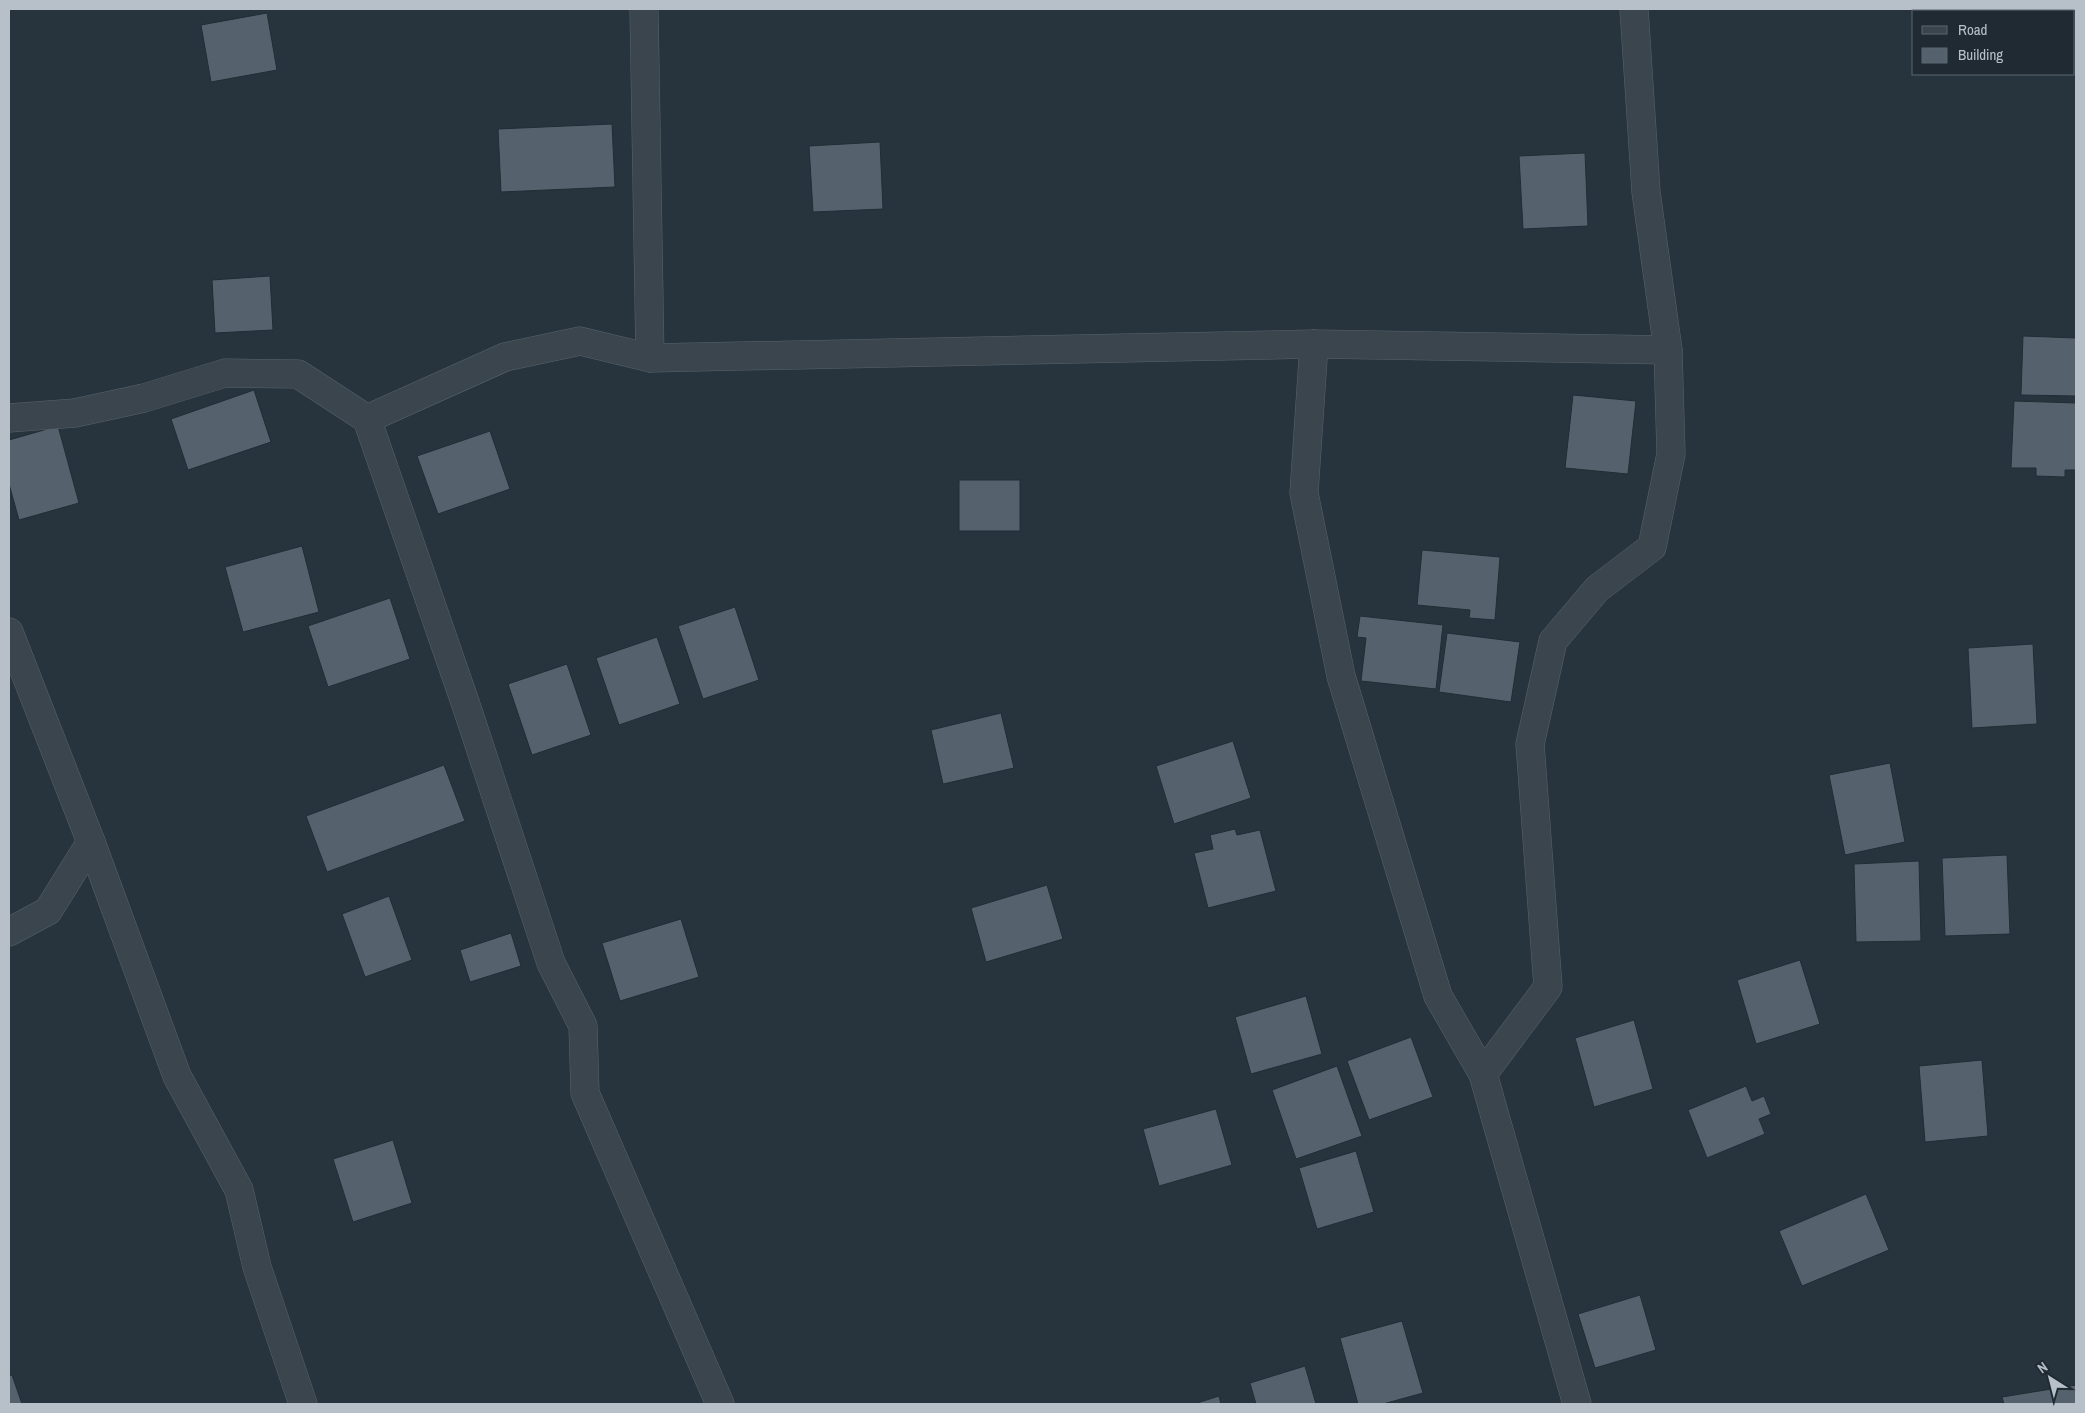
<svg xmlns="http://www.w3.org/2000/svg" width="2085" height="1413" font-family="'Archivo Narrow',sans-serif">
  <style>
    .building { fill: #55626d; stroke: #222c35 }
    .lines { fill: none; stroke-linecap: round; stroke-linejoin: round }
    .minor-casing { stroke: #59636b; stroke-width: 29 }
    .minor { stroke: #3b454e; stroke-width: 28 }
  </style>
  <rect width="100%" height="100%" fill="#27343e"/>
  <g class="building">
    <polygon points="267,13 277,70 211,82 201,25"/>
    <polygon points="612,124 615,187 501,192 498,129"/>
    <polygon points="880,142 883,209 813,212 809,146"/>
    <polygon points="1585,153 1588,226 1523,229 1519,156"/>
    <polygon points="270,276 273,330 215,333 212,280"/>
    <polygon points="2023,336 2076,338 2076,396 2021,395"/>
    <polygon points="254,390 271,442 188,470 171,419"/>
    <polygon points="1573,395 1636,401 1628,474 1565,468"/>
    <polygon points="2014,401 2076,403 2076,470 2065,470 2065,477 2036,476 2036,468 2011,468"/>
    <polygon points="58,426 79,503 19,520 9,484 9,440"/>
    <polygon points="490,431 510,489 438,514 417,456"/>
    <rect x="959" y="480" width="61" height="51"/>
    <polygon points="302,546 319,612 243,632 225,567"/>
    <polygon points="1422,550 1500,557 1495,620 1469,618 1470,610 1417,605"/>
    <polygon points="390,598 410,659 328,687 308,626"/>
    <polygon points="735,607 759,680 703,699 678,626"/>
    <polygon points="1360,616 1443,625 1436,689 1361,681 1366,638 1357,637"/>
    <polygon points="1447,633 1520,642 1511,702 1439,692"/>
    <polygon points="657,637 680,704 619,725 596,658"/>
    <polygon points="2033,644 2037,724 1972,728 1968,648"/>
    <polygon points="567,664 591,735 532,755 508,684"/>
    <polygon points="1001,713 1014,768 943,784 931,730"/>
    <polygon points="1233,741 1251,798 1174,824 1156,766"/>
    <polygon points="1890,763 1905,842 1845,855 1829,775"/>
    <polygon points="444,765 465,821 327,872 306,816"/>
    <polygon points="1235,829 1237,835 1260,830 1276,891 1208,908 1194,853 1213,849 1210,835"/>
    <polygon points="2007,855 2010,934 1945,936 1942,858"/>
    <polygon points="1919,861 1921,941 1856,942 1854,864"/>
    <polygon points="1047,885 1063,939 986,962 971,908"/>
    <polygon points="389,896 412,960 365,977 342,914"/>
    <polygon points="681,919 699,977 620,1001 602,943"/>
    <polygon points="511,933 521,966 470,982 460,950"/>
    <polygon points="1800,960 1820,1024 1756,1044 1737,980"/>
    <polygon points="1306,996 1322,1054 1251,1074 1235,1017"/>
    <polygon points="1634,1020 1653,1089 1594,1107 1575,1038"/>
    <polygon points="1411,1037 1433,1097 1369,1120 1347,1061"/>
    <polygon points="1982,1060 1988,1136 1925,1142 1919,1066"/>
    <polygon points="1337,1066 1362,1136 1296,1159 1272,1090"/>
    <polygon points="1746,1086 1752,1101 1764,1096 1771,1114 1759,1119 1765,1134 1707,1158 1688,1110"/>
    <polygon points="1216,1109 1232,1165 1159,1186 1143,1129"/>
    <polygon points="393,1140 412,1203 353,1222 333,1159"/>
    <polygon points="1356,1151 1374,1212 1317,1229 1299,1168"/>
    <polygon points="1866,1194 1889,1250 1802,1286 1779,1231"/>
    <polygon points="1640,1295 1656,1350 1595,1368 1578,1314"/>
    <polygon points="1402,1321 1423,1393 1383,1404 1358,1404 1340,1338"/>
    <polygon points="1305,1366 1316,1404 1256,1404 1250,1383"/>
    <polygon points="12,1375 22,1404 9,1404 9,1376"/>
    <polygon points="2076,1385 2076,1404 2004,1404 2002,1397"/>
    <polygon points="1219,1396 1221,1404 1194,1404"/>
  </g>
  <g class="lines">
    <defs>
      <g id="minor">
        <polyline points="644,9 650,358"/>
        <polyline points="1314,344 1304,493 1341,676 1438,996 1483,1074"/>
        <polyline points="9,418 75,413 144,398 225,373 298,374 367,419 505,357 580,341 650,358 1314,344 1668,350"/>
        <polyline points="367,419 466,705 551,963 583,1026 585,1093 720,1404"/>
        <polyline points="9,632 91,842 177,1076 239,1190 257,1267 303,1404"/>
        <polyline points="9,932 48,911 91,842"/>
        <polyline points="1577,1404 1483,1074 1548,987 1530,744 1553,641 1597,589 1652,547 1671,454 1668,350 1646,192 1634,9"/>
      </g>
    </defs>
    <use href="#minor" class="minor-casing"/>
    <use href="#minor" class="minor"/>
  </g>
  <rect width="2085" height="1413" fill="none" stroke="#b7c0c8" stroke-width="20"/>
  <rect x="1912" y="10" width="162" height="65" fill="#202a33" stroke="#5c666f"/>
  <rect x="1922" y="26" width="25" height="8" fill="#3b454e" stroke="#5c666f"/>
  <text x="1958" y="35" font-size="15" fill="#b7c0c8">Road</text>
  <rect x="1922" y="48" width="25" height="15" fill="#55626d" stroke="#5c666f"/>
  <text x="1958" y="60" font-size="15" fill="#b7c0c8">Building</text>
  <g transform="translate(2050 1378) rotate(324)" stroke="#202a33" stroke-width="4" paint-order="stroke">
  <path d="M0-4L9 19L0 12L-9 19Z" fill="#b7c0c8"/>
  <text y="-8" font-size="14" font-weight="bold" text-anchor="middle" fill="#b7c0c8">N</text>
  </g>
</svg>
